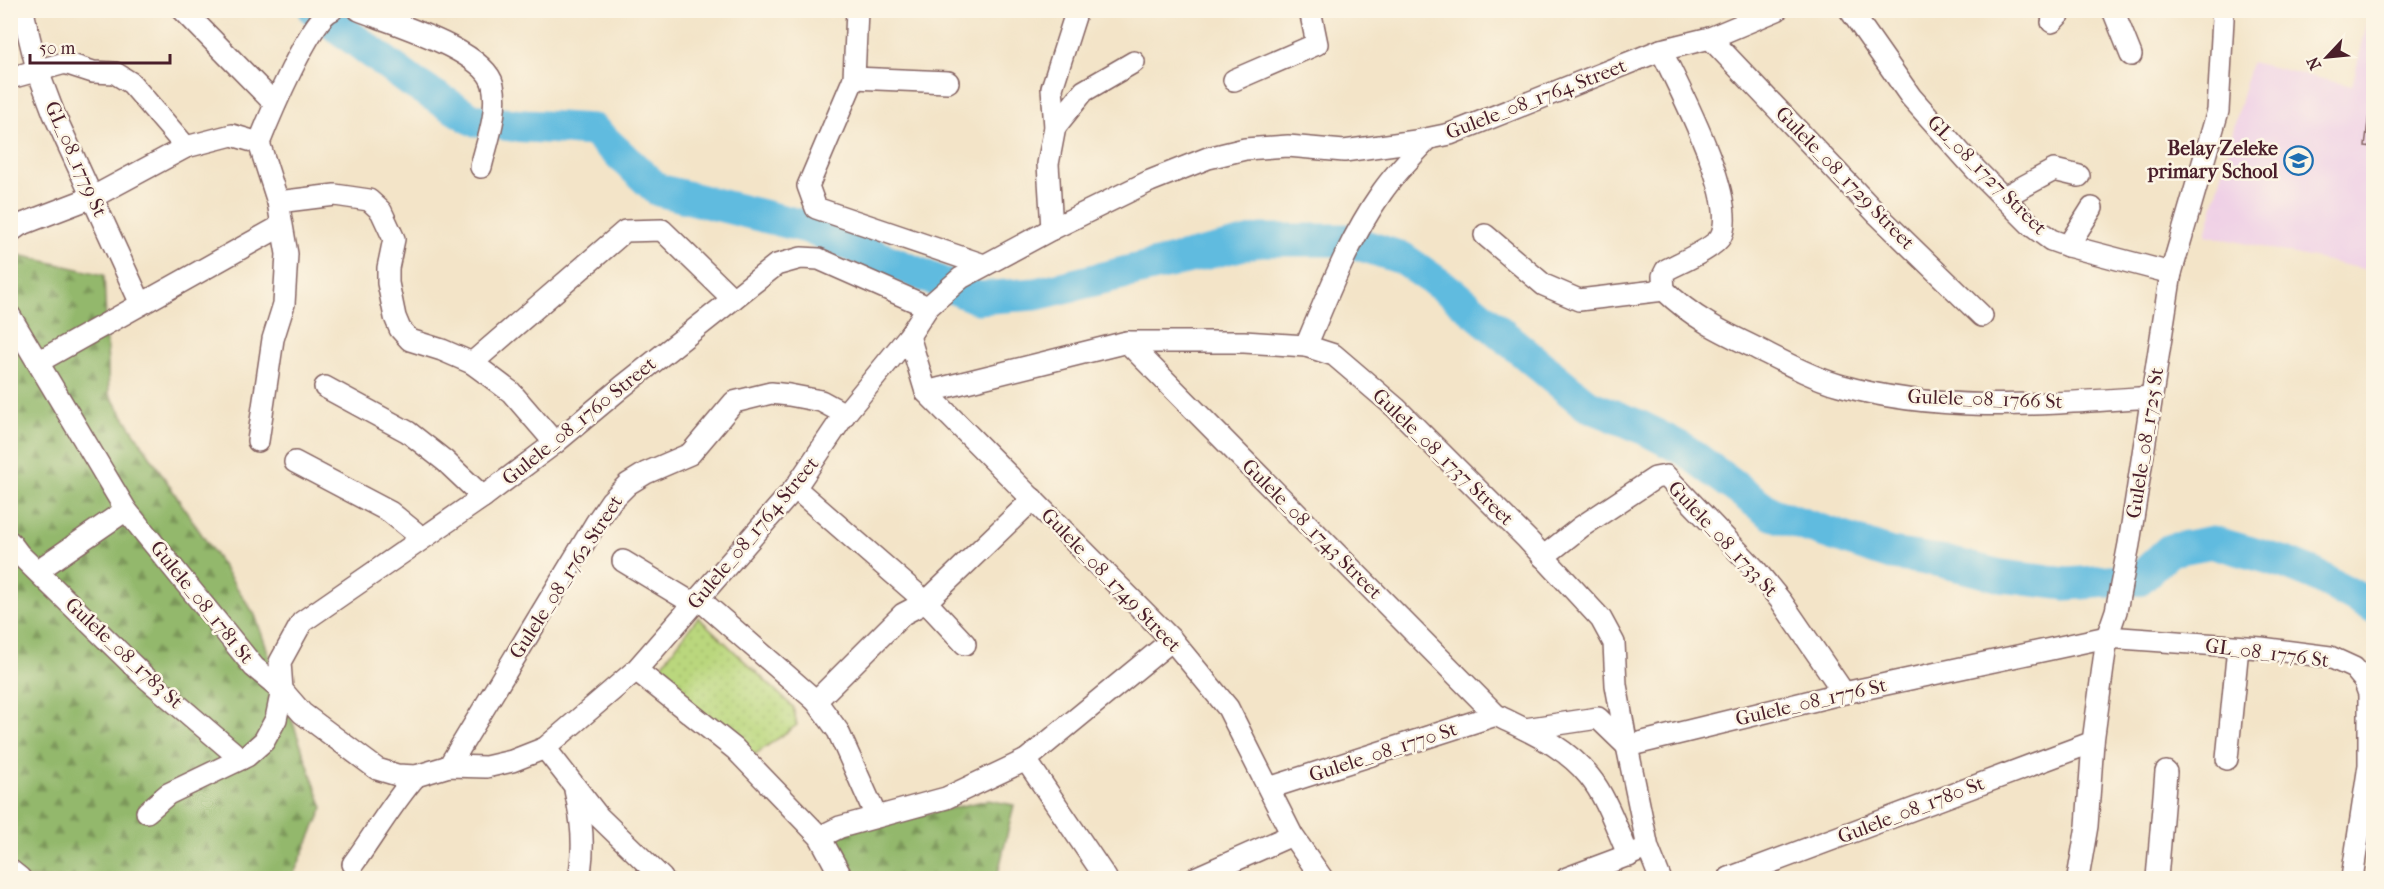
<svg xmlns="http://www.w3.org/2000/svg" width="2384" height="889" font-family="'IM FELL French Canon',serif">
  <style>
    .built { fill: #efd0e6 }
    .grass { fill: url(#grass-dots); stroke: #827b54; stroke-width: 1.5 }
    .forest { fill: url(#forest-firs); stroke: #6e6c4c; stroke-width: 1.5 }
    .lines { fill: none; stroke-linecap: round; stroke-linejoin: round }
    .river { stroke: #61bbdf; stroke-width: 33 }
    .building { fill: url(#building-cross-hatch) }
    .minor-casing { stroke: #856462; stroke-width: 24 }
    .minor { stroke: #fff; stroke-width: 21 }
    .labels { text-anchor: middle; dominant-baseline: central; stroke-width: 5; stroke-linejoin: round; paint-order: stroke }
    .street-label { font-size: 20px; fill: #4a1f2b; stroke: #fcf5e5 }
    .poi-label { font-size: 20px; font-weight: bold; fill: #4a1f2b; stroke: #fcf5e5; text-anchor: end }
  </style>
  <defs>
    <pattern id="grass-dots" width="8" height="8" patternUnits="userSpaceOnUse" patternTransform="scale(1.5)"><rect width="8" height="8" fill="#bad77d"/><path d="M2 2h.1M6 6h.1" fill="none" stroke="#a1b86c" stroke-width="1.8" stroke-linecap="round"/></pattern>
    <pattern id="forest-firs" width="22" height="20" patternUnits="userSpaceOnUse" patternTransform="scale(1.5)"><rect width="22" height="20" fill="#93b86c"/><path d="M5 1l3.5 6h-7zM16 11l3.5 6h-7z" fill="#7a9559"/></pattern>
    <pattern id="building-cross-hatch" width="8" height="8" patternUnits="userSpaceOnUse" patternTransform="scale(1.5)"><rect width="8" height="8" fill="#d094b4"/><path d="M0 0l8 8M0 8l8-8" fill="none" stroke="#ab7893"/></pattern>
  </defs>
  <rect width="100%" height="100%" fill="#fcf5e5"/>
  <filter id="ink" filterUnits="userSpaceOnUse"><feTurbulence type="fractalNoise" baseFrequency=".0167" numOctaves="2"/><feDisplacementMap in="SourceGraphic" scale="12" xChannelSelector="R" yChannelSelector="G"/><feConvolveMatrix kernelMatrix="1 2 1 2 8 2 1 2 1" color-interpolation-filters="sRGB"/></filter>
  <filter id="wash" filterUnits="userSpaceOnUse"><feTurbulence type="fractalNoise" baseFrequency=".008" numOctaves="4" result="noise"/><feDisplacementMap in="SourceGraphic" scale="24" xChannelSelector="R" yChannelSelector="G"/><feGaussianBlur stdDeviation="1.35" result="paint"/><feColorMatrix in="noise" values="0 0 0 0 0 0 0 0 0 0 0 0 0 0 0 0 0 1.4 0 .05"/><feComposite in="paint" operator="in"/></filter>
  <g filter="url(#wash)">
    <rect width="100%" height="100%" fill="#f3e4c8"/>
    <polygon class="built" points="2370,11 2373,11 2373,271 2206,235 2251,62 2352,86"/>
    <polygon class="grass" points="698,617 793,707 797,725 747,760 656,673"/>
    <g class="forest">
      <polygon points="19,255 104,275 109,394 255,615 323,808 292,878 11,878 10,258"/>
      <polygon points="988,800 1014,805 997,878 859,878 834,841 836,834"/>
    </g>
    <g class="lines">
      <polyline class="river" points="315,10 413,83 474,120 511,125 593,130 658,190 807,227 978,298 1036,294 1261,240 1346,240 1402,258 1455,295 1587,405 1641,427 1685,450 1772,514 1891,554 1941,561 2001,576 2066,584 2139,579 2170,550 2213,542 2283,562 2315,575 2374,607"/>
    </g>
    <g id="blocks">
      <g class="building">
        <polygon points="2369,60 2374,61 2374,89 2368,89"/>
        <polygon points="2369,114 2374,114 2374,147 2365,146"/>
      </g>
    </g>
  </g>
  <g filter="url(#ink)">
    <use href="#blocks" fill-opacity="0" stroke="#856462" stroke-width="1.5"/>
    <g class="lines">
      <defs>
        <g id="minor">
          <polyline points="25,10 24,16 37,69 54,114 141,304"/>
          <polyline points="183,10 275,104"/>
          <path d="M359,10C391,23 485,50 493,85C499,111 487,142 481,167"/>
          <polyline points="857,10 854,78 808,186 816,208 984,265"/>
          <polyline points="1850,10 1911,97 1976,170 2032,226 2051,240 2068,246 2171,273"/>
          <polyline points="2113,10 2131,55"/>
          <polyline points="2052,22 2063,10"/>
          <polyline points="1710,38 1877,214 1982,316"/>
          <path d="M1661,50C1678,86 1739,200 1721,236C1715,248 1679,263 1666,270L1663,276L1664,290"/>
          <polyline points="10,78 65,63 93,72 115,73 131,83 186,147"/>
          <polyline points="854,78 948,82"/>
          <polyline points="1234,80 1317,44 1310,10"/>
          <polyline points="1055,127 1084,91 1134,62"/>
          <path d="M259,143C269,118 311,17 332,10"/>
          <polyline points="2004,197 2054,170 2079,176"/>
          <polyline points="278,202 335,195 369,200 381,211 394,239 388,268 388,283 395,317 400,329 410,340 442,350 472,363 487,374 511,392 555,443"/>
          <polyline points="1052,229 1048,164 1055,127 1052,88 1077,10"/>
          <polyline points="10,232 20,225 93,197 186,147 232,135 259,143"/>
          <polyline points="1485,235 1544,285 1579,300 1664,290"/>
          <polyline points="2068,246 2092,208"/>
          <path d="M1664,290C1693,318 1720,331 1756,348C1782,361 1811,377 1839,385C1940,414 2049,404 2152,397"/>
          <polyline points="10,316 126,510 254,667 282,690 302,713 377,769 397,775 416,776 449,766 486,767 512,761 545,748 636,670 795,488 845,414 909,336 928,307 961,278 1052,229 1150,181 1208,158 1245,149 1288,146 1344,151 1416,141 1450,134 1661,50 1710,38 1777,10"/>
          <polyline points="909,336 926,392 1172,640 1228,708 1292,835 1322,878"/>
          <path d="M1127,342L1496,715C1530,732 1565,746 1589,776C1607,798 1617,830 1629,856"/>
          <path d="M1306,346C1328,294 1349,239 1382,192C1395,173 1412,156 1428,139"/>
          <polyline points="38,362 281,226"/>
          <polyline points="472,363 625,231 662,230 733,299"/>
          <polyline points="325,387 408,432 445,461 483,497"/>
          <polyline points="926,392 1127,342 1244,342 1306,346 1334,355 1396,408 1527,539 1601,619 1614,643 1616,685 1627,746 1648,848 1660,878"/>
          <polyline points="258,441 273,339 284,304 287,254 278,202 259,143"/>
          <polyline points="295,462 390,512 422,538"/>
          <polyline points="795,488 926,602 1033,499"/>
          <polyline points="10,542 19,554 144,676 241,759"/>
          <polyline points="1543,557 1581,527 1655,478 1666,476 1755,569 1781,601 1844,693"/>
          <polyline points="623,561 694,604"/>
          <polyline points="37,571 126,510"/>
          <polyline points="699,599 816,701 838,731 876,816"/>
          <polyline points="636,670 735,749 820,837 842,878"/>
          <polyline points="816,701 903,614 926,602 965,644"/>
          <polyline points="1525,729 1598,718 1627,746"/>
          <polyline points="1627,746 1844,693 2107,637 2261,648 2330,657 2354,668 2364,680 2369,694 2369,765 2352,878"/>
          <polyline points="545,748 598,816 662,878"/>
          <polyline points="2227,759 2238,647"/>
          <polyline points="1026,760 1106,878"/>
          <polyline points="449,766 596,523 611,501 628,484 646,473 690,454 734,402 771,393 789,395 821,401 845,414"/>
          <polyline points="1269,788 1496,715"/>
          <path d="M575,790C582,821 585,847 579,878"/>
          <polyline points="147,812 168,794 247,756 264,741 276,719 282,690 280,662 302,622 483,497 555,443 622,387 776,265 801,258 819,259 928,307"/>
          <polyline points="820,837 840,827 946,798 1026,760 1172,640"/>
          <path d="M353,864C375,834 392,803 416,776"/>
          <polyline points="10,870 20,878"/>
          <polyline points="1195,878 1292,835"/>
          <polyline points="1567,878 1642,850"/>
          <polyline points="1729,878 2093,742"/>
          <polyline points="2078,878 2087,826 2093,742 2107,637 2116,611 2129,544 2171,273 2218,111 2223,19 2221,10"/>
          <polyline points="2157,878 2166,772"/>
        </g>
      </defs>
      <use href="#minor" class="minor-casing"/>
      <use href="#minor" class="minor"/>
    </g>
  </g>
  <defs>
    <symbol id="school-ring" viewBox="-11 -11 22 22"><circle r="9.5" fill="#fcf5e5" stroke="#1f6fb2" stroke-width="1.5"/><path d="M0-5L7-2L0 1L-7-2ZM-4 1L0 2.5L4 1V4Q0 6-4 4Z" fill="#1f6fb2"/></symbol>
  </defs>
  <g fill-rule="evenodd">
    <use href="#school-ring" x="2282" y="144" width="33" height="33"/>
  </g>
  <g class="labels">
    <g class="street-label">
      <text transform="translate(1536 99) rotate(-21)">Gulele_08_1764 Street</text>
      <text transform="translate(76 159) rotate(66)">GL_08_1779 St</text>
      <text transform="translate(1987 175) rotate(45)">GL_08_1727 Street</text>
      <text transform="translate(1845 178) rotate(46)">Gulele_08_1729 Street</text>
      <text transform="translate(1985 399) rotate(2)">Gulele_08_1766 St</text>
      <text transform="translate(579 421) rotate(-39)">Gulele_08_1760 Street</text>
      <text transform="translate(2145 443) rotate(-81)">Gulele_08_1725 St</text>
      <text transform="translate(1443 457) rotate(44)">Gulele_08_1737 Street</text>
      <text transform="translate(1312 529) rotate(45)">Gulele_08_1743 Street</text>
      <text transform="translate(753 533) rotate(-50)">Gulele_08_1764 Street</text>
      <text transform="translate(1723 539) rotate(47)">Gulele_08_1733 St</text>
      <text transform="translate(566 577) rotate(-57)">Gulele_08_1762 Street</text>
      <text transform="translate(1111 580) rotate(46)">Gulele_08_1749 Street</text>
      <text transform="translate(202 602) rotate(51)">Gulele_08_1781 St</text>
      <text transform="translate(124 653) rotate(43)">Gulele_08_1783 St</text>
      <text transform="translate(2267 653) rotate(7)">GL_08_1776 St</text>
      <text transform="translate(1811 702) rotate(-13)">Gulele_08_1776 St</text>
      <text transform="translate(1383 752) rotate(-18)">Gulele_08_1770 St</text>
      <text transform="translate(1911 810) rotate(-21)">Gulele_08_1780 St</text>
    </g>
    <g class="poi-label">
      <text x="2278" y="148">Belay Zeleke<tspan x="2278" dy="23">primary School</tspan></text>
    </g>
  </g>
  <rect width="2384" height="889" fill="none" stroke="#fcf5e5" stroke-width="36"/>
  <g transform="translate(2327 57) rotate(244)" stroke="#fcf5e5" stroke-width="4.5" paint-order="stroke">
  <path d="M0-4.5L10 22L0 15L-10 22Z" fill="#4a1f2b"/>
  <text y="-9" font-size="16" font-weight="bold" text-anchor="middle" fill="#4a1f2b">N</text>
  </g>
  <path d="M30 54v9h140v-9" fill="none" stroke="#4a1f2b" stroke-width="3"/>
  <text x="39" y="54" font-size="18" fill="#4a1f2b" stroke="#fcf5e5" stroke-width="4.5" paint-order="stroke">50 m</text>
</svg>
